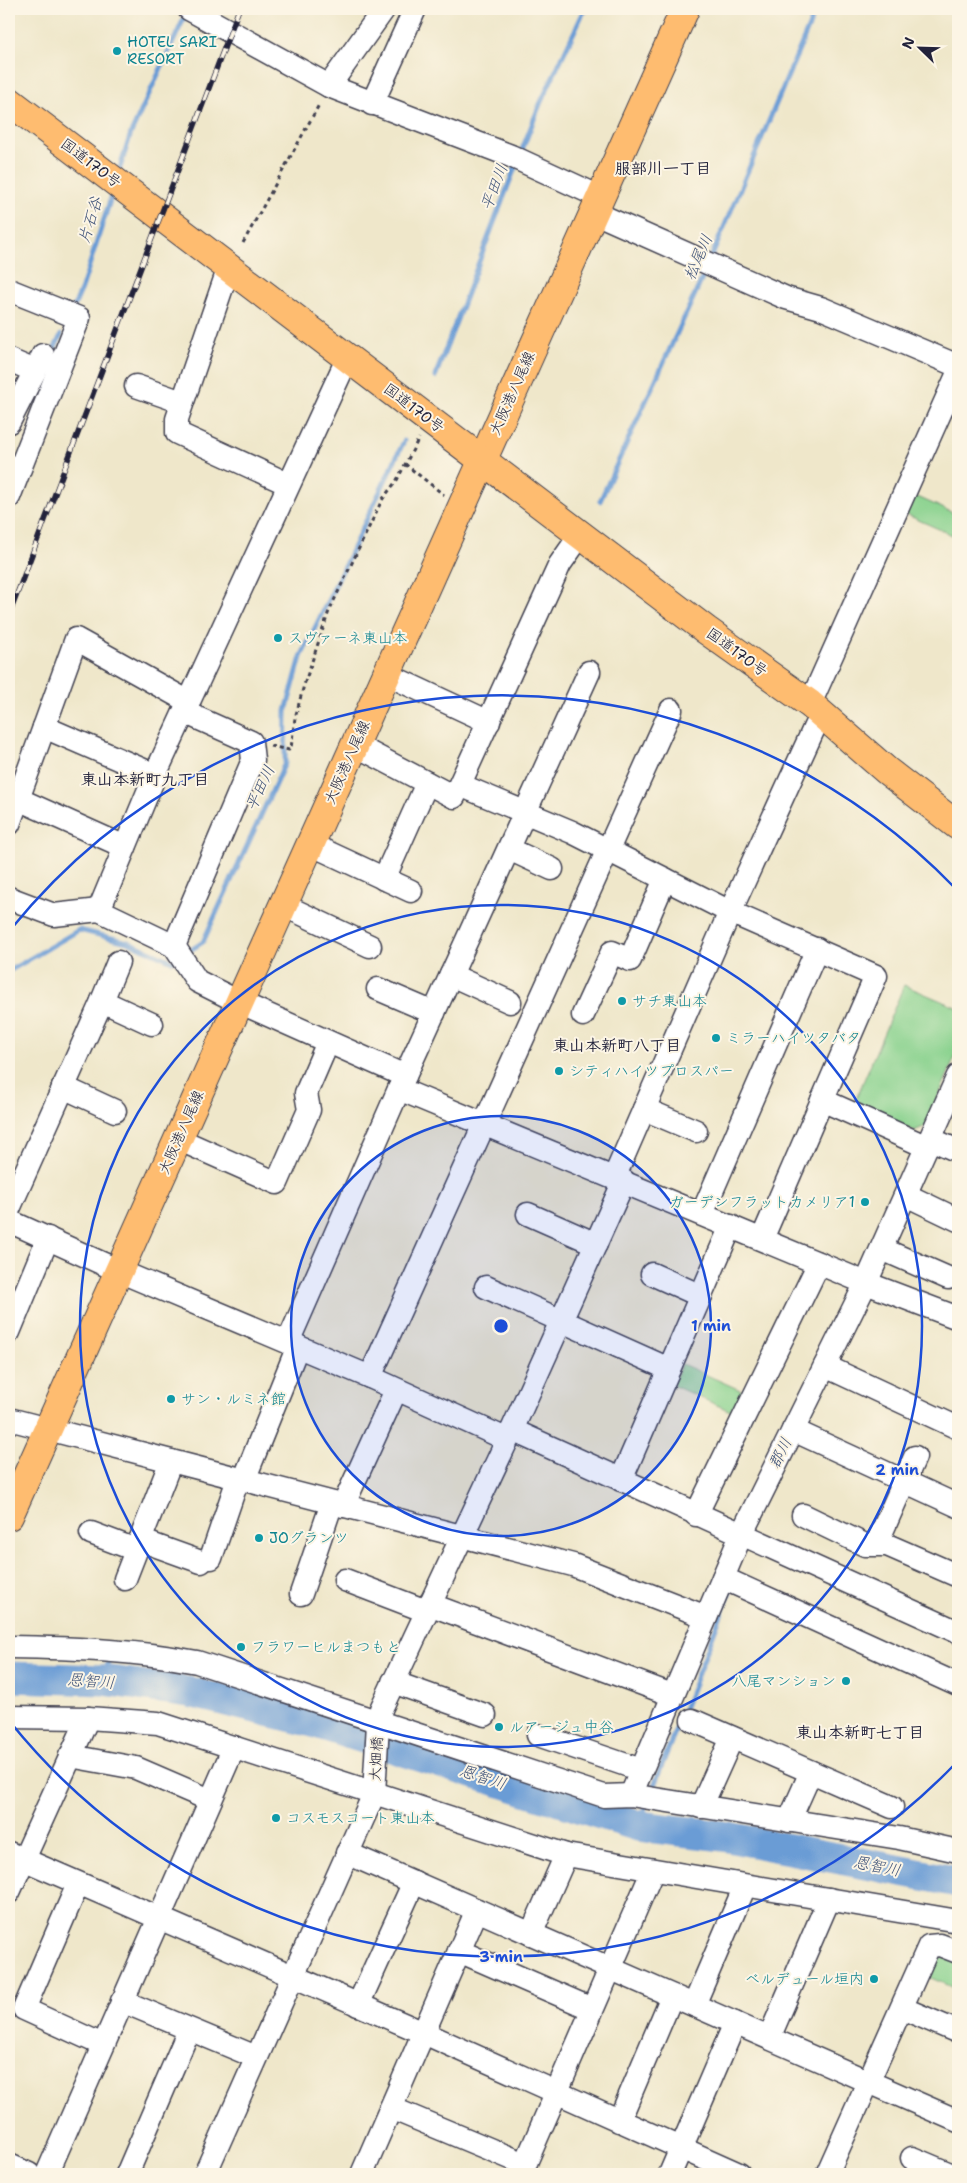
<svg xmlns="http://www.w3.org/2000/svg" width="967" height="2183" font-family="'Shantell Sans','Klee One',sans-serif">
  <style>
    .green { fill: #89d28e; stroke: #567a64 }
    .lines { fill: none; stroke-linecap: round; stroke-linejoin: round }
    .stream { stroke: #6b9cd5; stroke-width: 5 }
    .river { stroke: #6b9cd5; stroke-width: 31 }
    .minor-casing { stroke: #414050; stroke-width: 25 }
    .major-casing { stroke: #414050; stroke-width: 30 }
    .highway-casing { stroke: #414050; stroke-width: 30 }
    .path { stroke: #414050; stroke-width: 3; stroke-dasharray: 4 4; stroke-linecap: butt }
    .minor { stroke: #fff; stroke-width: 22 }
    .major { stroke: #febc70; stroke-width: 28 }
    .highway { stroke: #febc70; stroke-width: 28 }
    .rail-casing { stroke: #22223b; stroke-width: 5.5 }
    .rail { stroke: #fcf5e5; stroke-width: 4; stroke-dasharray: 11; stroke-linecap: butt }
    .ring { fill: none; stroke: #1d4ed8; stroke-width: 2.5 }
    .culture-dot { fill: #0f9aa8; stroke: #fcf5e5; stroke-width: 2 }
    .labels { text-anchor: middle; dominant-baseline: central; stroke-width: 4; stroke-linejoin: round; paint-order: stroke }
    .culture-label { font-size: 15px; fill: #0d838f; stroke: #fcf5e5; text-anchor: start }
    .street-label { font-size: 15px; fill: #22223b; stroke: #fcf5e5 }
    .neighbourhood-label { font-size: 16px; font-weight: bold; fill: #22223b; stroke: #fcf5e5 }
    .water-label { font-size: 16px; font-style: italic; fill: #3f5379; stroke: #fcf5e5 }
    .centre { fill: #1d4ed8; stroke: #fcf5e5; stroke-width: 2.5 }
    .ring-label { font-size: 15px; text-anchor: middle; font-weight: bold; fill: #1d4ed8; stroke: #fcf5e5; stroke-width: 4; stroke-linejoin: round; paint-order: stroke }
  </style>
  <rect width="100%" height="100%" fill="#fcf5e5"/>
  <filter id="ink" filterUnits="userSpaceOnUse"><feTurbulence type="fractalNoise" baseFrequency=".02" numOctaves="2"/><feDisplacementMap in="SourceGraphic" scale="10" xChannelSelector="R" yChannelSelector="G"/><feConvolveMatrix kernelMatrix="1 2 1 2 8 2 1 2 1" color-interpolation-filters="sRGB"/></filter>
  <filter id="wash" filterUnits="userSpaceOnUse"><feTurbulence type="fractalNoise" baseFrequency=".0096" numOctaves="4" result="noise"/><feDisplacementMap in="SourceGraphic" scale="20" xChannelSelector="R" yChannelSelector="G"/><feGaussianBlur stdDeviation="1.12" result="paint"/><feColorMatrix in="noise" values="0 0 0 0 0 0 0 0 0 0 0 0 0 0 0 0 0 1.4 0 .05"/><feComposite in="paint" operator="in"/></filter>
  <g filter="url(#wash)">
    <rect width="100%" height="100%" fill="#efe7ca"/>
    <g class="green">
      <polygon points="913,495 958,515 958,522 952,535 905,514"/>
      <polygon points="904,985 958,1008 958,1050 926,1126 914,1131 853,1106"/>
      <polygon points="682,1364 747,1393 737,1414 672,1385"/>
      <polygon points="931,1955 958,1958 958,1990 922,1974"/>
    </g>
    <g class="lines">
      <g class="stream">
        <polyline points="520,155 540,104 585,9"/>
        <polyline points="118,174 131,133 186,14"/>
        <polyline points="711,258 812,19"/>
        <polyline points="73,309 82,288 113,191"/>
        <polyline points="51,356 61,335"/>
        <polyline points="435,377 516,165"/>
        <polyline points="600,501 707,268"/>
        <polyline points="186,953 203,942 285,763 286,711 301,657 404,441"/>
        <polyline points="9,971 79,930 128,942 172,961 175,960"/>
        <polyline points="103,1680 110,1657"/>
        <polyline points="651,1793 731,1589"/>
        <polyline points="638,1826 647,1803"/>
      </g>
      <polyline class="river" points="9,1677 103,1680 189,1692 313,1722 638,1826 723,1836 958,1882"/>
    </g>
  </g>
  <g filter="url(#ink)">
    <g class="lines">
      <defs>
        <g id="minor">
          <polyline points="189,9 329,86 511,156 600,197"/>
          <polyline points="329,86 384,9"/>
          <polyline points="372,104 415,9"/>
          <polyline points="593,212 786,298 821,308 958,366"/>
          <polyline points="229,267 177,419 177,433 288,484"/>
          <polyline points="9,290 79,318 9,497"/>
          <polyline points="9,360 35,371"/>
          <polyline points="136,386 182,402"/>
          <polyline points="9,422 43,355"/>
          <polyline points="386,674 489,722"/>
          <polyline points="810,704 958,373"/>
          <polyline points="44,727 155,775"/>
          <polyline points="355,745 454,797 560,564 581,534"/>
          <polyline points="460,785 572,832 730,912 876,976 762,1239"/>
          <polyline points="18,799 125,847"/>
          <polyline points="9,824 76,639 189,702"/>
          <polyline points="310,844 411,891"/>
          <polyline points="509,849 552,869"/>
          <polyline points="384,879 427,783"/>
          <polyline points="9,898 54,915 99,910 174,946 197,981 239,1002 405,1076 399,1089 866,1283 958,1318"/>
          <polyline points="283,905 370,946"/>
          <polyline points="99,910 155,775 348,357"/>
          <polyline points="174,946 253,760 251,742 184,712"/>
          <polyline points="451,975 510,1002"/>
          <polyline points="378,989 434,1013"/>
          <polyline points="102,1001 118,962"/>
          <polyline points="583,1015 612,952 630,960 665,879"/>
          <polyline points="405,1076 589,672"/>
          <polyline points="63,1087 115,1111"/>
          <polyline points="822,1100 927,1147"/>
          <polyline points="644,1109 696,1131"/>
          <polyline points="178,1139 277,1183 309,1110 306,1093 328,1042"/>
          <polyline points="931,1139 958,1151"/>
          <polyline points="614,1178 730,912 821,713"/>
          <polyline points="906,1195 958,1220"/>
          <polyline points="9,1209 102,1001 152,1024"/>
          <polyline points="528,1214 596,1244"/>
          <polyline points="702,1214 817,949"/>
          <polyline points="9,1221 119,1271 370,1377 506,1439"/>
          <polyline points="882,1249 948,1278"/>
          <polyline points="652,1274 701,1296"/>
          <polyline points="486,1287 669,1369"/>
          <polyline points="9,1332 48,1238"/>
          <polyline points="288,1342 399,1089"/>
          <polyline points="825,1366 958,1428"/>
          <polyline points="370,1377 671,710"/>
          <polyline points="9,1419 573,1565 706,1617"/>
          <polyline points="512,1430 958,1632"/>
          <polyline points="793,1430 958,1506"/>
          <polyline points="244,1480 298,1346"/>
          <polyline points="621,1480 731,1226"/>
          <polyline points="343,1506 396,1390"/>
          <polyline points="696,1515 819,1263"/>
          <polyline points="803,1515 865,1545 887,1545 958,1576"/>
          <polyline points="91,1533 136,1550"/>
          <polyline points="140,1540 201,1562"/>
          <polyline points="877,1543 915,1457"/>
          <polyline points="211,1558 238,1479"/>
          <polyline points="723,1578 958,1685"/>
          <polyline points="125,1579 171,1461"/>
          <polyline points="345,1580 426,1611"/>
          <polyline points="301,1594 332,1503"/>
          <polyline points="429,1604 672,1695"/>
          <path d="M9,1647C74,1648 133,1650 197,1662L604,1796L631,1795L655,1799L899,1838L958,1851"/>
          <polyline points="393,1682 485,1715"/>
          <polyline points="9,1717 88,1718 158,1723 566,1855 958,1921"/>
          <polyline points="692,1720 892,1807"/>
          <polyline points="538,1735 641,1770"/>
          <polyline points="70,1756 136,1768 210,1800"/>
          <polyline points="631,1795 741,1535 866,1283 958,1076"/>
          <polyline points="701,1807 732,1738"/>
          <polyline points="789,1821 811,1772"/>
          <polyline points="9,1853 424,2033 739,2174"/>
          <polyline points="347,1853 958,2121"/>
          <polyline points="78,1884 24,2009 103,2045"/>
          <polyline points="9,1892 88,1718"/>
          <polyline points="531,1934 566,1855"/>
          <polyline points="459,1951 592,2009"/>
          <polyline points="122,2001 256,2057"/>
          <polyline points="358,2005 414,1882"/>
          <polyline points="694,2005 745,1886"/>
          <polyline points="902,2008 958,2032"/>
          <polyline points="769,2038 829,1899"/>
          <polyline points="391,2108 525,2164"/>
          <polyline points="619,2121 672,1996"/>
          <polyline points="912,2158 950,2174"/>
          <polyline points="9,2165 29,2174"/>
          <polyline points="47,2174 234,1747"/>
          <polyline points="127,2174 189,2030"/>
          <polyline points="205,2174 374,1794 378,1723 381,1709 512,1430 624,1181"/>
          <polyline points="362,2174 477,1910"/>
          <polyline points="521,2174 653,1870"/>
          <polyline points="670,2174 735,2023"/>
          <polyline points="827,2174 929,1946 940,1945 958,1952"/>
        </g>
        <polyline id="major" points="9,1516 685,9"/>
        <polyline id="highway" points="9,101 706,630 810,704 887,771 958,826"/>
      </defs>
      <use href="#minor" class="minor-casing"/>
      <use href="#major" class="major-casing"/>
      <use href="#highway" class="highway-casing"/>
      <g class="path">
        <polyline points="243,243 320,103"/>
        <polyline points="405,464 444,495"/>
        <polyline points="270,746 289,750 291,748 295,718 304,685 329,611 382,500 397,480 419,438"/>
      </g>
      <use href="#minor" class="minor"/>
      <use href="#major" class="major"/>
      <use href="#highway" class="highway"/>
      <defs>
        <polyline id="rail" points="9,615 239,9"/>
      </defs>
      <use href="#rail" class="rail-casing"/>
      <use href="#rail" class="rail"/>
    </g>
  </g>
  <circle cx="501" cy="1326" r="210" fill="#1d4ed8" fill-opacity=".12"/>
  <g class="ring">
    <circle cx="501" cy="1326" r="210"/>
    <circle cx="501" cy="1326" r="421"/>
    <path d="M955 1764A631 631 0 0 1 11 1723M11 929A631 631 0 0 1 955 888"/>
  </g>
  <g class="culture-dot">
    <circle cx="117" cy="51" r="5"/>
    <circle cx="278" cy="638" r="5"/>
    <circle cx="622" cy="1001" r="5"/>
    <circle cx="716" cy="1038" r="5"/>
    <circle cx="559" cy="1071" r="5"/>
    <circle cx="865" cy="1202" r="5"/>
    <circle cx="171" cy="1399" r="5"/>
    <circle cx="259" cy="1538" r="5"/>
    <circle cx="241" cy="1647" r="5"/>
    <circle cx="846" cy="1681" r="5"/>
    <circle cx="499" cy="1727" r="5"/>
    <circle cx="276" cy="1818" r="5"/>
    <circle cx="874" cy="1979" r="5"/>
  </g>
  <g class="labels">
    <g class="culture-label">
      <text x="127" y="42">HOTEL SARI<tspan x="127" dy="17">RESORT</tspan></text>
      <text x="288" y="638">スヴァーネ東山本</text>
      <text x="632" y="1001">サチ東山本</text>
      <text x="726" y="1038">ミラーハイツタバタ</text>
      <text x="569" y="1071">シティハイツプロスパー</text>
      <text x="855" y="1202" text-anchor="end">ガーデンフラットカメリア1</text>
      <text x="181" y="1399">サン・ルミネ館</text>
      <text x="269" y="1538">JOグランツ</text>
      <text x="251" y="1647">フラワーヒルまつもと</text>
      <text x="836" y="1681" text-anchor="end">八尾マンション</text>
      <text x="509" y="1727">ルアージュ中谷</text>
      <text x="286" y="1818">コスモスコート東山本</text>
      <text x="864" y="1979" text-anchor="end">ベルデュール垣内</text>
    </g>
    <g class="street-label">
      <text transform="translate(91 163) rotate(37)">国道170号</text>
      <text transform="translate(512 393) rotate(-66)">大阪港八尾線</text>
      <text transform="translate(414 408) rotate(37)">国道170号</text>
      <text transform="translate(737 652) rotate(36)">国道170号</text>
      <text transform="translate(347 762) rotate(-66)">大阪港八尾線</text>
      <text transform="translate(181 1132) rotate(-66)">大阪港八尾線</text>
      <text transform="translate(376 1759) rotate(-87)">大畑橋</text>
    </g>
    <g class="neighbourhood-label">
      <text x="663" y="168">服部川一丁目</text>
      <text x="145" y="779">東山本新町九丁目</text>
      <text x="617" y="1045">東山本新町八丁目</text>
      <text x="860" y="1732">東山本新町七丁目</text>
    </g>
    <g class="water-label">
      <text transform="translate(494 187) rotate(-69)">平田川</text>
      <text transform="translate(90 220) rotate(-73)">片石谷</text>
      <text transform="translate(698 257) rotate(-66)">松尾川</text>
      <text transform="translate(260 788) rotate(-65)">平田川</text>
      <text transform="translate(780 1453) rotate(-64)">郡川</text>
      <text transform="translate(91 1681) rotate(4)">恩智川</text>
      <text transform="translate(483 1777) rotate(18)">恩智川</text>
      <text transform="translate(877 1866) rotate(11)">恩智川</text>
    </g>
  </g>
  <circle cx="501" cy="1326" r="8" class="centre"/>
  <g class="ring-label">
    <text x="711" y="1331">1 min</text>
    <text x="897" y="1475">2 min</text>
    <text x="501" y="1962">3 min</text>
  </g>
  <rect width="967" height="2183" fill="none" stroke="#fcf5e5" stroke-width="30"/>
  <g transform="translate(920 48) rotate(293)" stroke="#fcf5e5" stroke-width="4" paint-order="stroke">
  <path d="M0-4L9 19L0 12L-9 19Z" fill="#22223b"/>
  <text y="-8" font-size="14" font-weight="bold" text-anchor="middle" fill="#22223b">N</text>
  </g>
</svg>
